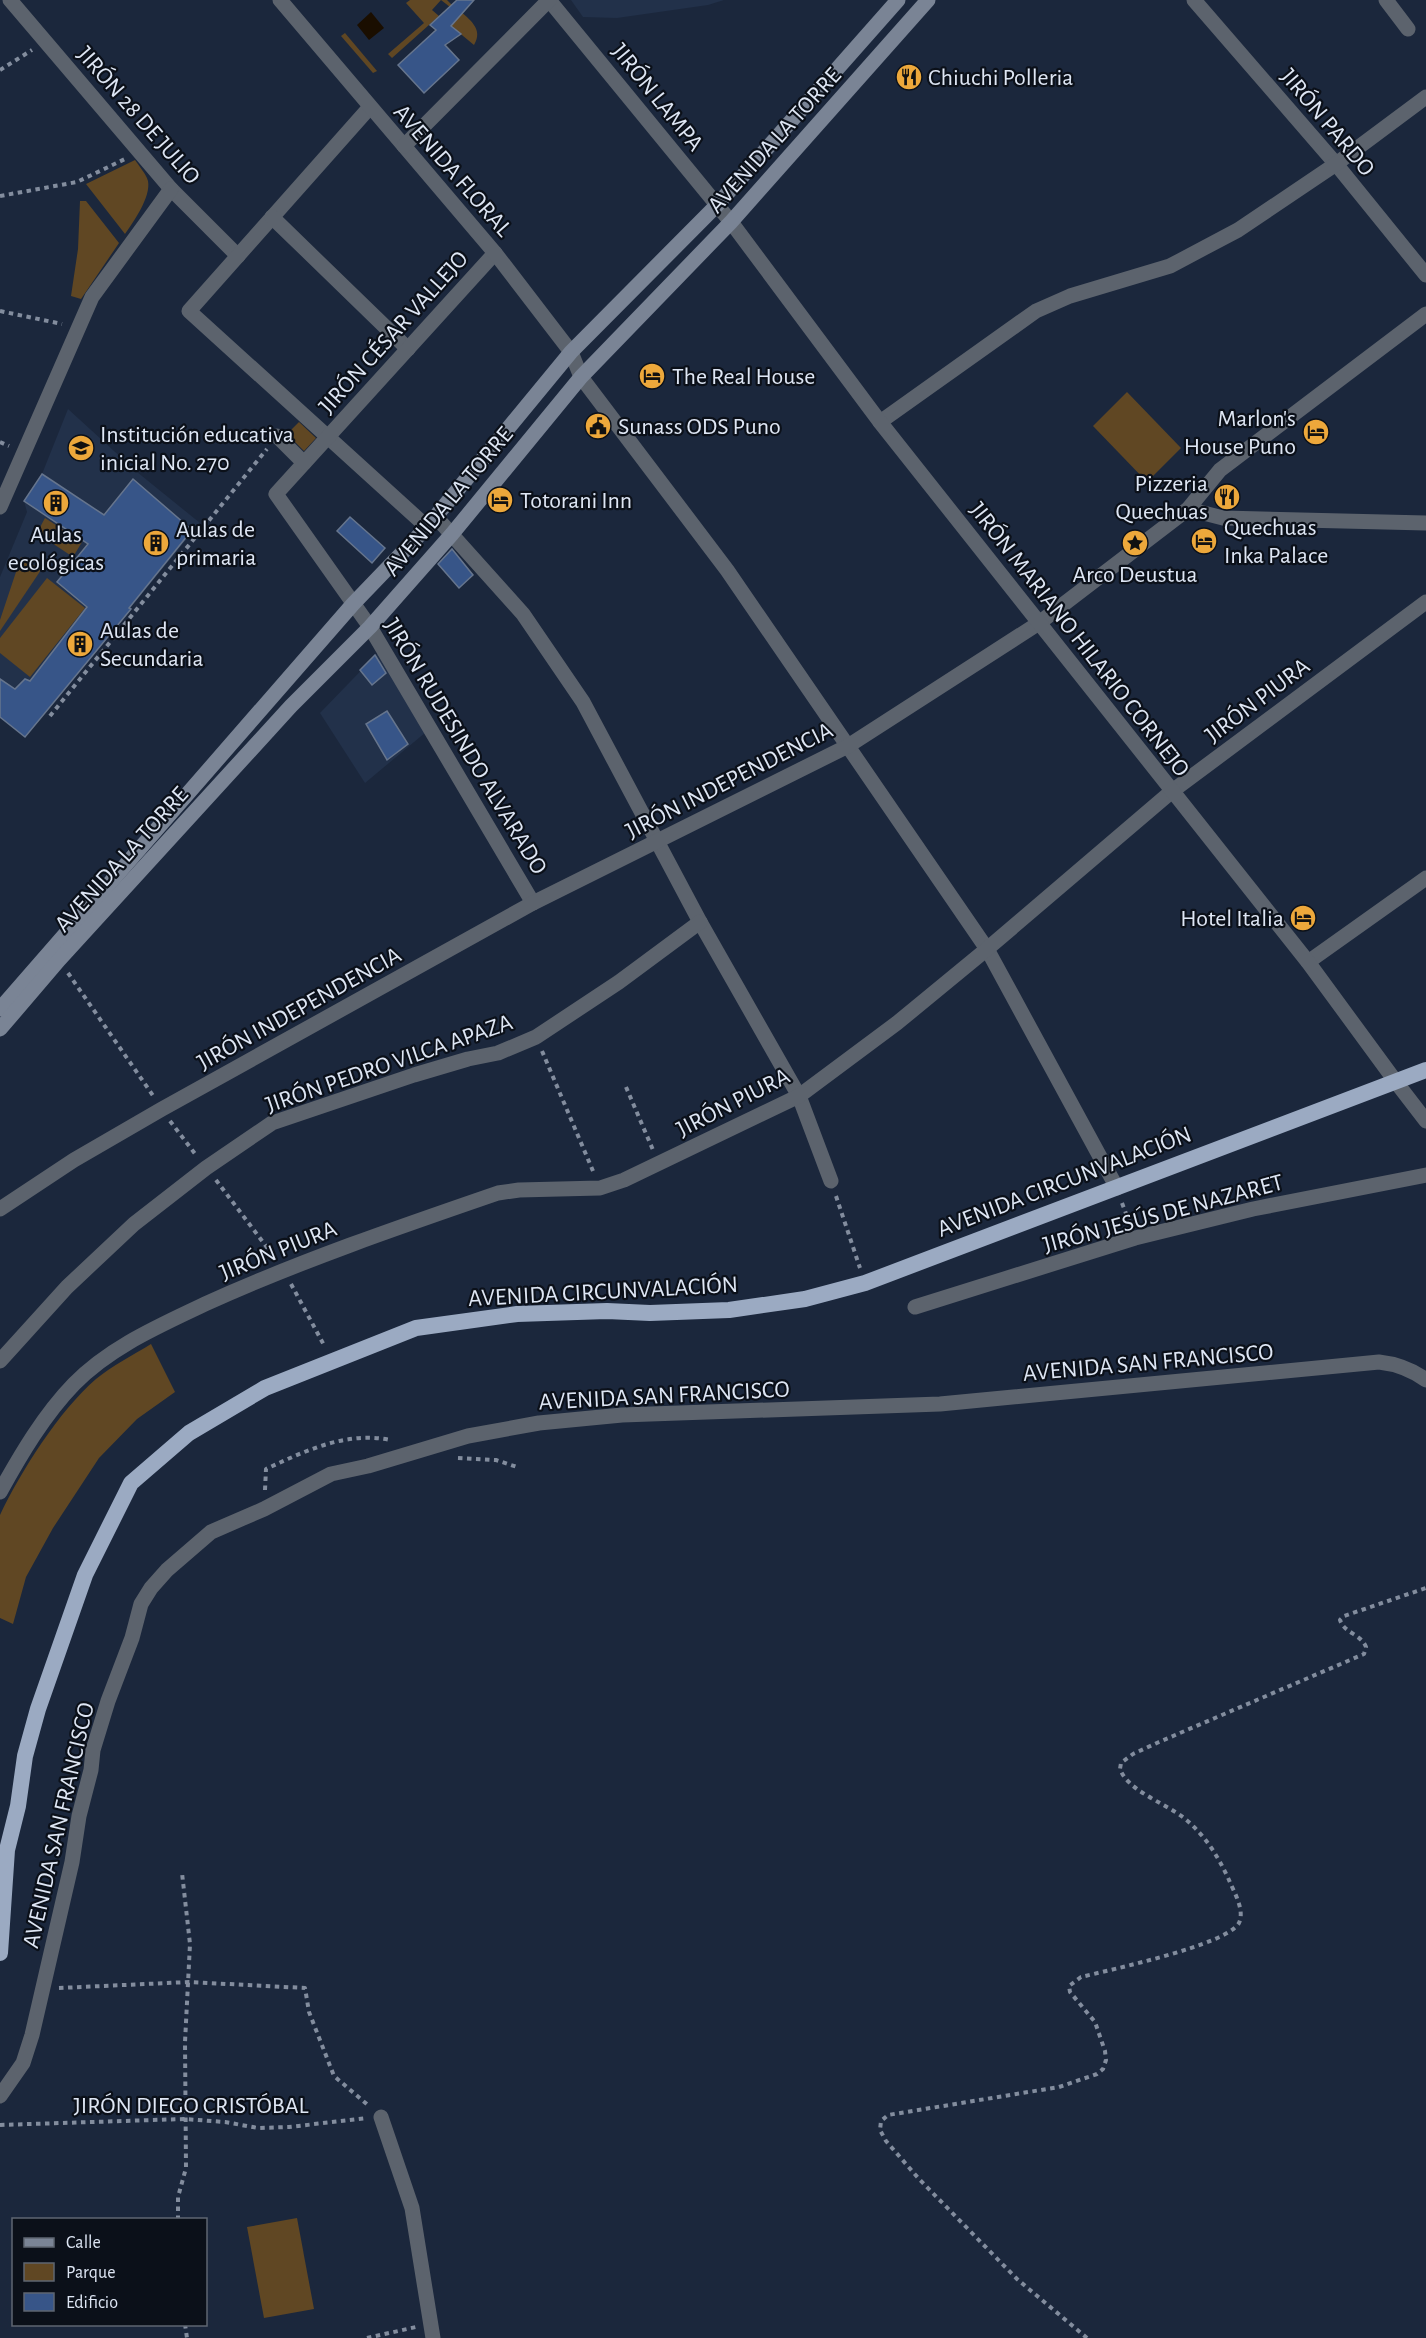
<svg xmlns="http://www.w3.org/2000/svg" width="1426" height="2338" font-family="'Alegreya Sans',sans-serif">
	<rect width="100%" height="100%" fill="#1b273c"/>
	<!-- built -->
	<g fill="#22314a">
		<path d="M571,0H724L708,5L617,18L583,17Z"/>
		<path d="M68,409L137,472L200,523L25,737L0,717V577L27,512L24,501L42,474Z"/>
		<path d="M379,652L426,732L365,783L320,713Z"/>
	</g>
	<!-- green -->
	<g fill="#604723">
		<path d="M410,0H447L452,5L450,7L441,0L432,10L439,16L392,58L388,54L424,23L406,3Z"/>
		<path d="M459,10C469,19 484,29 474,45L451,26Z"/>
		<path d="M345,33L377,71L373,73L341,36Z"/>
		<path d="M135,160C139,166 146,174 148,181C151,197 134,221 125,234L86,184Z"/>
		<path d="M80,201H86L119,243L81,299L71,296L78,249Z"/>
		<path d="M1127,392L1181,448L1147,482L1093,426Z"/>
		<path d="M299,422L316,438L304,451L287,434Z"/>
		<path d="M45,518L82,542L73,557L37,533Z"/>
		<path d="M21,557L41,570L0,631V620Z"/>
		<path d="M47,578L85,608L30,677L0,653V638Z"/>
		<path d="M151,1344L175,1392L137,1419L99,1458L53,1528L26,1577L13,1624L0,1618V1515C21,1471 59,1411 96,1379C112,1366 133,1355 151,1344Z"/>
		<path d="M297,2218L314,2309L264,2318L247,2227Z"/>
	</g>
	<!-- water -->
	<path fill="#1a0e00" d="M371,12L384,28L369,40L357,25Z"/>
	<!-- building -->
	<g fill="#375588" stroke="#66758d" stroke-width="1.5">
		<path d="M457,0H474L451,26L461,34L445,45L459,60L424,93L398,65L436,30L430,25Z"/>
		<path d="M42,474L104,515L133,479L192,530L129,608L131,609L25,737L0,717V679L15,689L25,679L30,681L87,607L57,582L88,544L24,501Z"/>
		<path d="M350,517L385,548L372,563L337,531Z"/>
		<path d="M452,549L473,575L459,588L438,564Z"/>
		<path d="M375,655L386,673L372,685L360,670Z"/>
		<path d="M387,711L408,744L387,760L366,724Z"/>
	</g>
	<g fill="none" stroke-linecap="round" stroke-linejoin="round">
		<!-- path -->
		<g stroke="#838d9e" stroke-width="4" stroke-dasharray="4.5 4.5" stroke-linecap="butt">
			<path d="M0,70L32,50"/>
			<path d="M0,196L77,182L125,159"/>
			<path d="M0,311L62,324"/>
			<path d="M0,442L9,446"/>
			<path d="M50,716L267,449"/>
			<path d="M68,973L154,1097"/>
			<path d="M542,1051L593,1171"/>
			<path d="M626,1087L653,1150"/>
			<path d="M170,1121L196,1155"/>
			<path d="M216,1180L275,1258"/>
			<path d="M836,1196L860,1268"/>
			<path d="M1122,1203L1130,1224"/>
			<path d="M291,1284L325,1347"/>
			<path d="M458,1458L496,1460L517,1467"/>
			<path d="M265,1490L266,1469C305,1451 346,1431 390,1440"/>
			<path d="M59,1988L189,1982L305,1988L309,2012L334,2076L369,2106"/>
			<path d="M0,2125L184,2119L225,2122L258,2128L289,2127L367,2118"/>
			<path d="M178,2220V2197L186,2168L185,2042L190,1944L182,1873"/>
			<path d="M185,2324L187,2338"/>
			<path d="M367,2338L416,2327"/>
			<path d="M1087,2338L1017,2279L919,2179L886,2141L880,2130L881,2121L888,2115L1059,2087L1097,2074L1103,2069L1106,2060L1105,2051L1095,2022L1070,1992L1069,1986L1081,1977C1109,1970 1227,1945 1239,1923C1245,1910 1234,1892 1229,1880C1218,1856 1205,1835 1184,1818C1165,1803 1128,1791 1120,1769L1121,1763L1133,1754L1159,1742L1364,1654L1366,1647C1361,1634 1344,1633 1340,1620L1344,1616L1426,1588"/>
		</g>
		<!-- minor -->
		<g stroke="#5c636d" stroke-width="15">
			<path d="M10,0L171,189L238,256"/>
			<path d="M1194,0L1336,164L1426,275"/>
			<path d="M1386,0L1408,29"/>
			<path d="M370,107L189,311L427,527"/>
			<path d="M272,217L408,349"/>
			<path d="M495,253L276,494L370,627L533,903"/>
			<path d="M581,377L727,570L987,949L1117,1188"/>
			<path d="M880,422L1036,311L1070,296L1170,266L1238,230L1336,164L1426,97"/>
			<path d="M277,436L304,463"/>
			<path d="M0,507L92,297L171,189"/>
			<path d="M1188,509L1223,518L1426,523"/>
			<path d="M436,517L523,614L583,702L700,922L799,1096L831,1181"/>
			<path d="M1308,962L1426,878"/>
			<path d="M1396,1082L1426,1121"/>
			<path d="M0,1209L74,1160L162,1109L533,903L848,746L1039,623L1188,509L1220,470L1426,314"/>
			<path d="M915,1307L1135,1238L1253,1209L1426,1175"/>
			<path d="M0,1361L67,1287L134,1224L206,1168L272,1123L414,1075L468,1059L498,1053L536,1037L619,982L700,922"/>
			<path d="M0,1492C21,1454 44,1415 74,1384C110,1347 159,1326 205,1304C300,1261 399,1227 498,1193L519,1190L600,1188L624,1180L799,1096L897,1023L987,949L1171,792L1426,602"/>
			<path d="M0,2096L23,2063L32,2035L72,1862L79,1816L91,1770L93,1750L108,1701L132,1638L141,1604L151,1588L167,1570L211,1532L264,1509L331,1474L368,1466L468,1436L539,1423L622,1415L940,1404L1379,1362C1397,1364 1411,1369 1426,1380"/>
			<path d="M381,2117L412,2208L433,2338"/>
		</g>
		<!-- tertiary -->
		<g stroke="#5c636d" stroke-width="15">
			<path d="M280,0L495,253L571,352L581,377"/>
			<path d="M549,0L731,222L880,422L1308,962L1396,1082"/>
			<path d="M404,146L549,0"/>
		</g>
		<!-- secondary -->
		<g stroke="#7a8495" stroke-width="15">
			<path d="M0,1009L353,604L427,527L571,352L717,205L898,0"/>
			<path d="M0,1029L59,960L291,706L370,627L452,534L581,377L731,222L928,0"/>
		</g>
		<!-- trunk -->
		<path stroke="#9baac2" stroke-width="16" d="M0,1953L7,1850L18,1806L25,1756L38,1709L85,1575L131,1483L189,1433L265,1388L416,1328L517,1314L607,1311L650,1313L729,1310L805,1299L865,1283L1426,1070"/>
	</g>
	<!-- icons -->
	<defs>
		<symbol id="restaurant-disc" viewBox="-11 -11 22 22"><circle r="9.5" fill="#eda83b" stroke="#0b1019"/><path d="M-5-6h1v4h1v-4h1v4h1v-4h1v5L-1.5 .5V6h-2V.5L-5-1ZM5-6V6H3V1.5H1.5Q1.5-4 5-6Z" fill="#111"/></symbol>
		<symbol id="hotel-disc" viewBox="-11 -11 22 22"><circle r="9.5" fill="#eda83b" stroke="#0b1019"/><path d="M-6-4.5h1.5V1H6V5H4.5V3h-9V5H-6ZM-4 0a1.8 1.8 0 1 1 3.6 0ZM.5 0V-2.5h3Q6-2.5 6 0Z" fill="#111"/></symbol>
		<symbol id="civic-disc" viewBox="-11 -11 22 22"><circle r="9.5" fill="#eda83b" stroke="#0b1019"/><path d="M-.6-6.5H3V-4.5H.6V-3L4-1V1h2V6H-6V1h2V-1L-.6-3ZM-1.2 2.5V6h2.4V2.5Z" fill="#111"/></symbol>
		<symbol id="school-disc" viewBox="-11 -11 22 22"><circle r="9.5" fill="#eda83b" stroke="#0b1019"/><path d="M0-5L7-2L0 1L-7-2ZM-4 1L0 2.5L4 1V4Q0 6-4 4Z" fill="#111"/></symbol>
		<symbol id="building-disc" viewBox="-11 -11 22 22"><circle r="9.5" fill="#eda83b" stroke="#0b1019"/><path d="M-4-6H4V6H1V3H-1V6H-4ZM-2.5-4.3h1.7v1.8h-1.7ZM.8-4.3h1.7v1.8H.8ZM-2.5-1h1.7V.8h-1.7ZM.8-1h1.7V.8H.8Z" fill="#111"/></symbol>
		<symbol id="sight-disc" viewBox="-11 -11 22 22"><circle r="9.5" fill="#eda83b" stroke="#0b1019"/><path d="M0-6L1.8-2.2L6-1.7L2.9 1.2L3.7 5.4L0 3.3L-3.7 5.4L-2.9 1.2L-6-1.7L-1.8-2.2Z" fill="#111"/></symbol>
	</defs>
	<g fill-rule="evenodd">
		<use href="#restaurant-disc" x="894" y="62" width="30" height="30"/>
		<use href="#hotel-disc" x="637" y="361" width="30" height="30"/>
		<use href="#civic-disc" x="583" y="411" width="30" height="30"/>
		<use href="#hotel-disc" x="1301" y="417" width="30" height="30"/>
		<use href="#school-disc" x="66" y="433" width="30" height="30"/>
		<use href="#restaurant-disc" x="1212" y="482" width="30" height="30"/>
		<use href="#hotel-disc" x="485" y="485" width="30" height="30"/>
		<use href="#building-disc" x="41" y="488" width="30" height="30"/>
		<use href="#hotel-disc" x="1189" y="526" width="30" height="30"/>
		<use href="#building-disc" x="141" y="528" width="30" height="30"/>
		<use href="#sight-disc" x="1120" y="528" width="30" height="30"/>
		<use href="#building-disc" x="65" y="629" width="30" height="30"/>
		<use href="#hotel-disc" x="1288" y="903" width="30" height="30"/>
	</g>
	<g text-anchor="middle" stroke-width="4.5" stroke-linejoin="round" paint-order="stroke">
		<!-- poi labels -->
		<g font-size="24" fill="#dee6f4" stroke="#0b1019" text-anchor="start">
			<text x="928" y="85">Chiuchi Polleria</text>
			<text x="672" y="384">The Real House</text>
			<text x="1296" y="426" text-anchor="end">Marlon's<tspan x="1296" dy="28">House Puno</tspan></text>
			<text x="618" y="434">Sunass ODS Puno</text>
			<text x="100" y="442">Institución educativa<tspan x="100" dy="28">inicial No. 270</tspan></text>
			<text x="1208" y="491" text-anchor="end">Pizzeria<tspan x="1208" dy="28">Quechuas</tspan></text>
			<text x="520" y="508">Totorani Inn</text>
			<text x="1224" y="535">Quechuas<tspan x="1224" dy="28">Inka Palace</tspan></text>
			<text x="176" y="537">Aulas de<tspan x="176" dy="28">primaria</tspan></text>
			<text x="56" y="542" text-anchor="middle">Aulas<tspan x="56" dy="28">ecológicas</tspan></text>
			<text x="1135" y="582" text-anchor="middle">Arco Deustua</text>
			<text x="100" y="638">Aulas de<tspan x="100" dy="28">Secundaria</tspan></text>
			<text x="1284" y="926" text-anchor="end">Hotel Italia</text>
		</g>
		<!-- street labels -->
		<g font-size="24" fill="#dee6f4" stroke="#0b1019">
			<text transform="translate(658 97) rotate(51)" y="8">JIRÓN LAMPA</text>
			<text transform="translate(139 115) rotate(49)" y="8">JIRÓN 28 DE JULIO</text>
			<text transform="translate(1328 122) rotate(50)" y="8">JIRÓN PARDO</text>
			<text transform="translate(774 140) rotate(-48)" y="8">AVENIDA LA TORRE</text>
			<text transform="translate(453 170) rotate(49)" y="8">AVENIDA FLORAL</text>
			<text transform="translate(393 332) rotate(-48)" y="8">JIRÓN CÉSAR VALLEJO</text>
			<text transform="translate(448 501) rotate(-50)" y="8">AVENIDA LA TORRE</text>
			<text transform="translate(1080 639) rotate(52)" y="8">JIRÓN MARIANO HILARIO CORNEJO</text>
			<text transform="translate(1257 700) rotate(-37)" y="8">JIRÓN PIURA</text>
			<text transform="translate(466 746) rotate(59)" y="8">JIRÓN RUDESINDO ALVARADO</text>
			<text transform="translate(729 780) rotate(-27)" y="8">JIRÓN INDEPENDENCIA</text>
			<text transform="translate(121 859) rotate(-48)" y="8">AVENIDA LA TORRE</text>
			<text transform="translate(299 1008) rotate(-29)" y="8">JIRÓN INDEPENDENCIA</text>
			<text transform="translate(389 1063) rotate(-19)" y="8">JIRÓN PEDRO VILCA APAZA</text>
			<text transform="translate(733 1102) rotate(-27)" y="8">JIRÓN PIURA</text>
			<text transform="translate(1064 1181) rotate(-21)" y="8">AVENIDA CIRCUNVALACIÓN</text>
			<text transform="translate(1163 1213) rotate(-15)" y="8">JIRÓN JESÚS DE NAZARET</text>
			<text transform="translate(278 1250) rotate(-22)" y="8">JIRÓN PIURA</text>
			<text transform="translate(603 1291) rotate(-3)" y="8">AVENIDA CIRCUNVALACIÓN</text>
			<text transform="translate(1148 1362) rotate(-5)" y="8">AVENIDA SAN FRANCISCO</text>
			<text transform="translate(664 1395) rotate(-3)" y="8">AVENIDA SAN FRANCISCO</text>
			<text transform="translate(58 1825) rotate(-77)" y="8">AVENIDA SAN FRANCISCO</text>
			<text x="191" y="2113">JIRÓN DIEGO CRISTÓBAL</text>
		</g>
	</g>
	<!-- legend -->
	<rect x="12" y="2218" width="195" height="108" fill="#0b1019" stroke="#5f6671" stroke-width="1.5"/>
	<rect x="24" y="2238" width="30" height="9" fill="#7a8495" stroke="#5f6671" stroke-width="1.5"/>
	<text x="66" y="2248" font-size="18" fill="#dee6f4">Calle</text>
	<rect x="24" y="2263" width="30" height="18" fill="#604723" stroke="#5f6671" stroke-width="1.5"/>
	<text x="66" y="2278" font-size="18" fill="#dee6f4">Parque</text>
	<rect x="24" y="2293" width="30" height="18" fill="#375588" stroke="#5f6671" stroke-width="1.5"/>
	<text x="66" y="2308" font-size="18" fill="#dee6f4">Edificio</text>
</svg>
